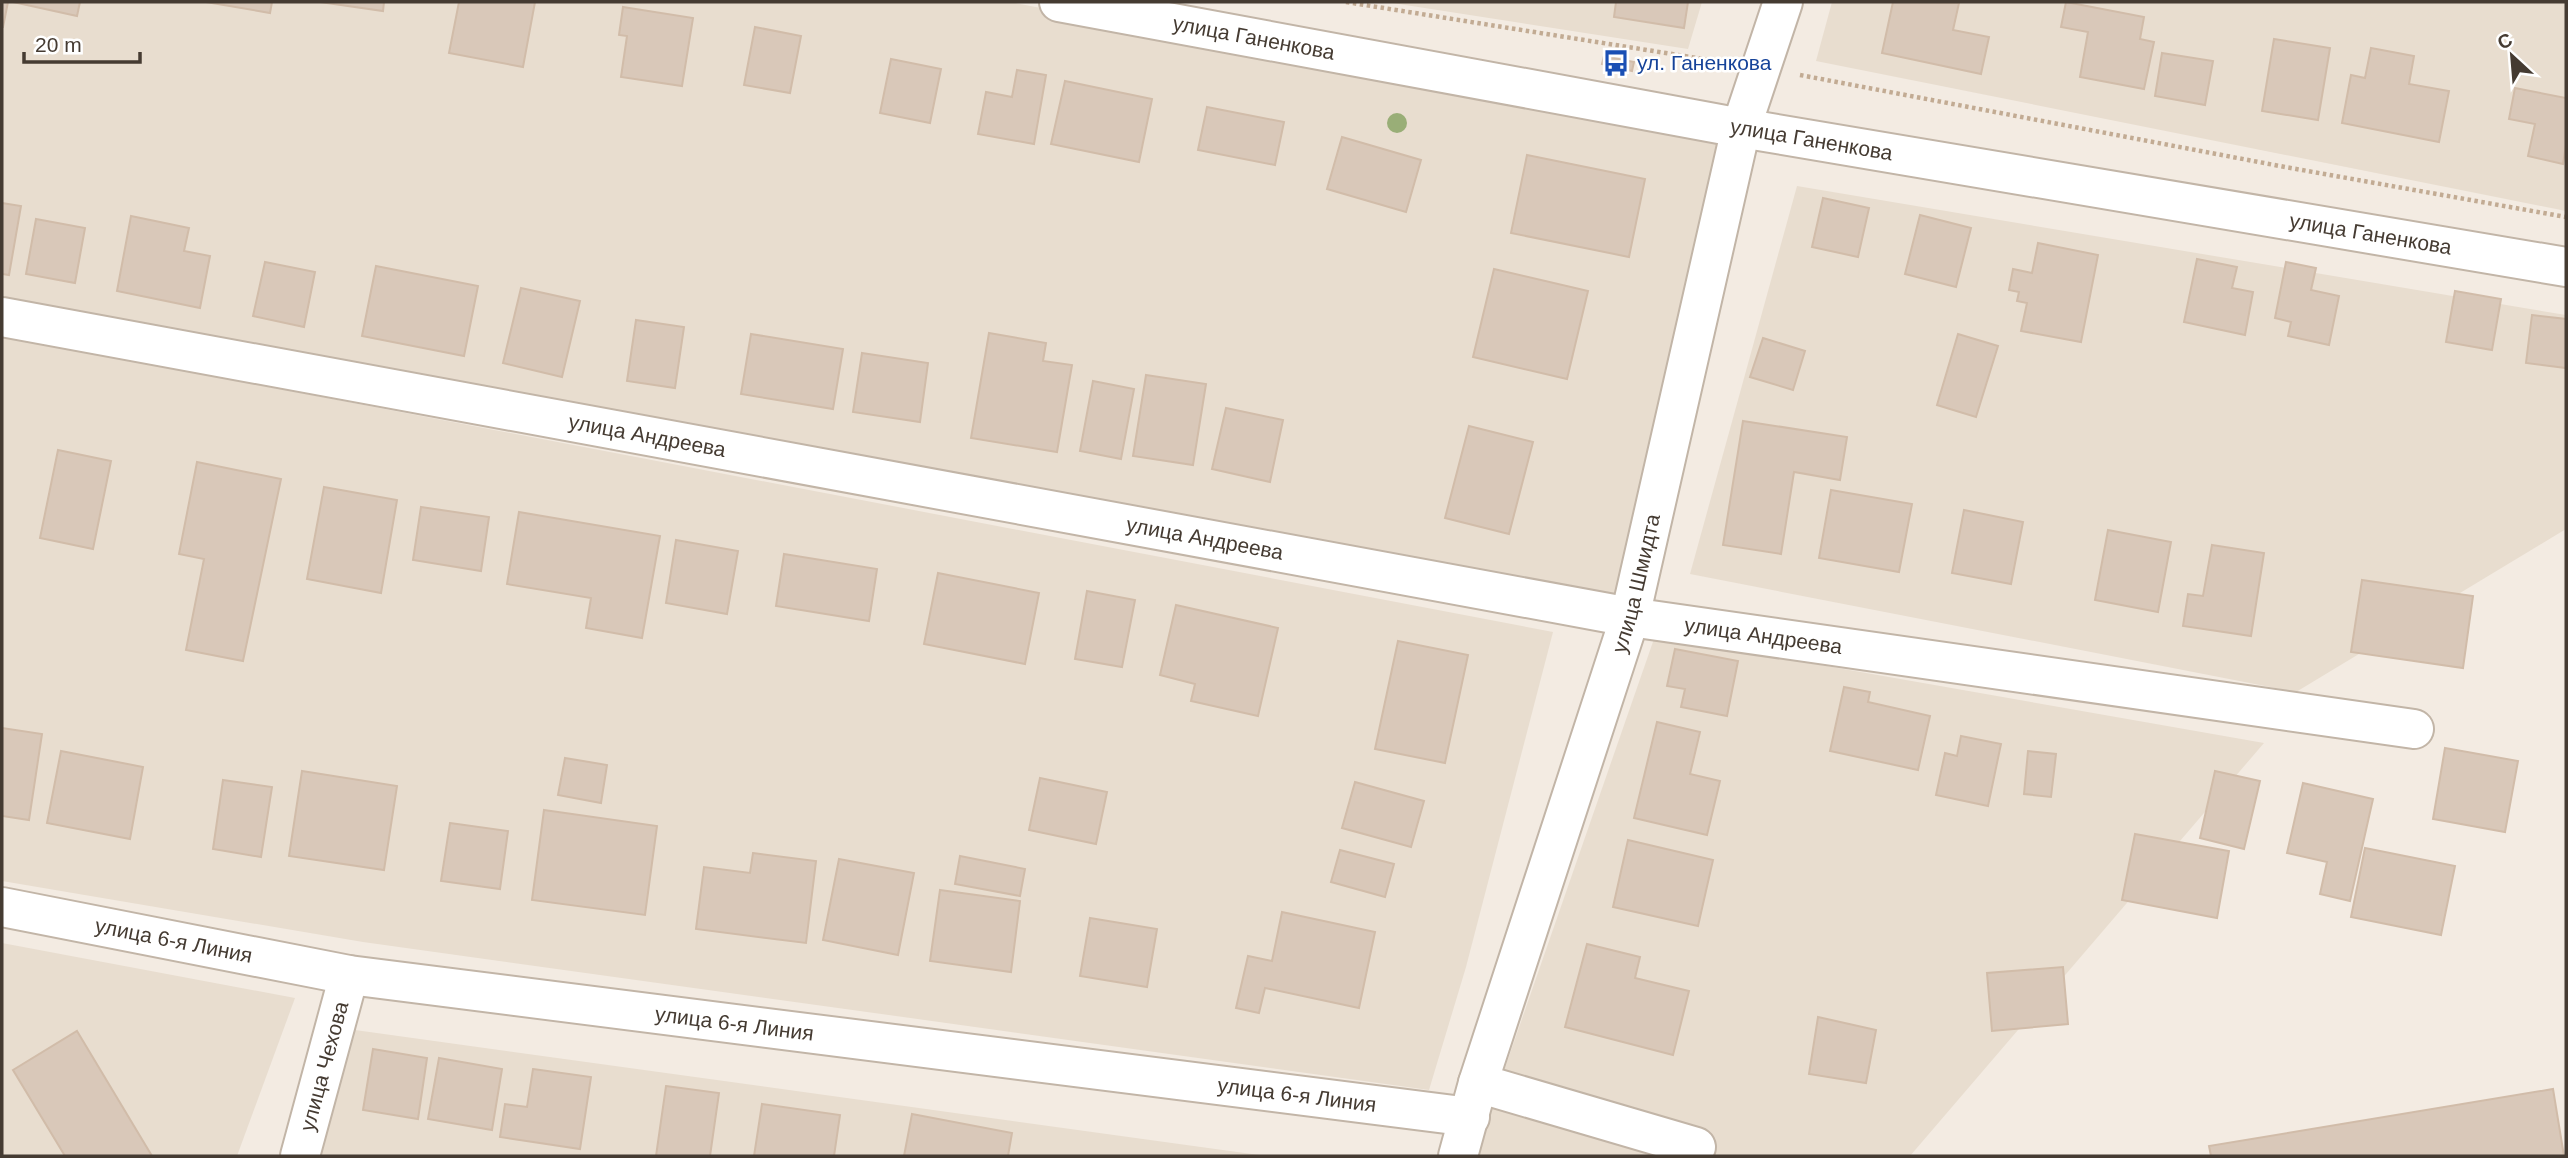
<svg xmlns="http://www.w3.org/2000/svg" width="2568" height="1158" font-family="Helvetica,sans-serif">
	<rect width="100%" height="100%" fill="#f3ebe2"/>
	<!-- residential -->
	<g fill="#e8ddcf">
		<path d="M2,2H1010L1731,139L1621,601L2,314Z"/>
		<path d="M1386,2H1702L1688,49Z"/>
		<path d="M1832,2H2566V211L1816,61Z"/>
		<path d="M1797,186L2566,315V529L2296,692L1690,574Z"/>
		<path d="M2,336L1553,632L1466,967L1429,1090L363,942L2,881Z"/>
		<path d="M1655,636L2264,743L1910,1156H1479L1499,1085Z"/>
		<path d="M2,943L295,998L237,1156H2Z"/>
		<path d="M355,1030L1259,1155L1263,1156H321Z"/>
	</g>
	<!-- building -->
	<g fill="#d9c8b9" stroke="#d1bca9" stroke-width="2">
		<path d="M2,2H8L3,27H2Z"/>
		<path d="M13,2H80L77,16Z"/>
		<path d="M206,2H272L270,13Z"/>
		<path d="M320,2H384L383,11Z"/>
		<path d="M459,2H535L523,67L449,53Z"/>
		<path d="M1616,2H1688L1684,28L1614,17Z"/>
		<path d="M1893,2L1959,3L1953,30L1989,37L1981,74L1882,53Z"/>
		<path d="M2066,2L2144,17L2140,39L2154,42L2144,89L2080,77L2088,32L2061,27Z"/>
		<path d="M623,7L693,18L682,86L621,77L627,36L619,35Z"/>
		<path d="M755,27L801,36L790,93L744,85Z"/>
		<path d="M2274,39L2330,48L2318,120L2262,111Z"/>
		<path d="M2371,48L2414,56L2409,84L2449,91L2439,142L2342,123L2351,75L2365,78Z"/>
		<path d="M2162,53L2213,61L2205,105L2155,96Z"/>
		<path d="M1604,56L1634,62L1632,71L1602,64Z"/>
		<path d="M891,59L941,69L930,123L880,113Z"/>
		<path d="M1017,70L1046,75L1034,144L978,134L986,92L1012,97Z"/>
		<path d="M1065,81L1152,99L1139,162L1051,144Z"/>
		<path d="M2515,88L2566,98V145L2563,164L2528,156L2535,124L2509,119Z"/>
		<path d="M1207,107L1284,122L1275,165L1198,150Z"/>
		<path d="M1342,137L1421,160L1406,212L1327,189Z"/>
		<path d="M1527,155L1645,179L1629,257L1511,233Z"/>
		<path d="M1823,198L1869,208L1858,257L1812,247Z"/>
		<path d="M2,203L21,206L9,275L2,274Z"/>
		<path d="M1920,215L1971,228L1956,287L1905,274Z"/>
		<path d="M131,216L189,228L184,251L210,256L200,308L117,291Z"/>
		<path d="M36,219L85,228L75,283L26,274Z"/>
		<path d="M2038,243L2098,255L2081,342L2021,331L2027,303L2017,301L2019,292L2009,290L2013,269L2032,273Z"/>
		<path d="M2197,259L2237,267L2232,288L2253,292L2245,335L2184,322Z"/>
		<path d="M265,262L315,272L304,327L253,316Z"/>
		<path d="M2286,262L2316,268L2311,290L2339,296L2329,345L2288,336L2291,322L2275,318Z"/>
		<path d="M376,266L478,286L464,356L362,336Z"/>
		<path d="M1494,269L1588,291L1567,379L1473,357Z"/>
		<path d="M521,288L580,301L562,377L503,363Z"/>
		<path d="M2455,291L2501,299L2492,350L2446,342Z"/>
		<path d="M2532,315L2566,319V368L2526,363Z"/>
		<path d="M636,320L684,327L675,388L627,381Z"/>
		<path d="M989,333L1046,343L1043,361L1072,365L1057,452L971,438Z"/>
		<path d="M751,334L843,349L833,409L741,394Z"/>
		<path d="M1958,334L1998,346L1976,417L1937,405Z"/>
		<path d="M1763,338L1805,351L1793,390L1750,377Z"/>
		<path d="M862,353L928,363L920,422L853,412Z"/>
		<path d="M1146,375L1206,384L1193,465L1133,456Z"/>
		<path d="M1093,381L1134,389L1121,459L1080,451Z"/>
		<path d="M1226,408L1283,420L1270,482L1212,469Z"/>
		<path d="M1743,421L1847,437L1840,480L1794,472L1781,554L1723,545Z"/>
		<path d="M1469,426L1533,442L1509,534L1445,518Z"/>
		<path d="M58,450L111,461L93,549L40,538Z"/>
		<path d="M197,462L281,479L243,661L186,650L204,559L179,554Z"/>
		<path d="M324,487L397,500L381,593L307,579Z"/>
		<path d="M1831,490L1912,504L1899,572L1819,558Z"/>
		<path d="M421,507L489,517L481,571L413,560Z"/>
		<path d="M1964,510L2023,522L2011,584L1952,573Z"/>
		<path d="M519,512L660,536L642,638L586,628L591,598L507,584Z"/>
		<path d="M2108,530L2171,542L2158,612L2095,600Z"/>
		<path d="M676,540L738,551L727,614L666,603Z"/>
		<path d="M2212,545L2264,553L2251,636L2183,626L2188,594L2203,596Z"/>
		<path d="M784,554L877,569L869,621L776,606Z"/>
		<path d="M938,573L1039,593L1025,664L924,644Z"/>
		<path d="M2362,580L2473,596L2463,668L2351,652Z"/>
		<path d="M1087,591L1135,600L1122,667L1075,659Z"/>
		<path d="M1176,605L1278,628L1258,716L1191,701L1195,684L1160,675Z"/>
		<path d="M1398,641L1468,655L1445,763L1375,749Z"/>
		<path d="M1675,649L1738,661L1727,716L1681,707L1685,689L1667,686Z"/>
		<path d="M1844,687L1870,692L1868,702L1930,716L1918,770L1830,751Z"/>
		<path d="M1657,722L1700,732L1690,774L1720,781L1707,835L1634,818Z"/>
		<path d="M2,728L42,734L29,820L2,816Z"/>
		<path d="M1961,736L2001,744L1988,806L1936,795L1945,753L1957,756Z"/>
		<path d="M2445,748L2518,761L2505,832L2433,819Z"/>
		<path d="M61,751L143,767L130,839L47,823Z"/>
		<path d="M2028,751L2056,754L2051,797L2024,794Z"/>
		<path d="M565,758L607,765L601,803L558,795Z"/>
		<path d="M302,771L397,786L384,870L289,856Z"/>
		<path d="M2215,771L2260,781L2244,849L2200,838Z"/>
		<path d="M1040,778L1107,792L1096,844L1029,830Z"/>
		<path d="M223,780L272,787L261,857L213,849Z"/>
		<path d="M1355,782L1424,801L1411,847L1342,828Z"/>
		<path d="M2303,783L2373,799L2350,901L2320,894L2327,862L2287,853Z"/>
		<path d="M544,810L657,826L645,915L532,900Z"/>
		<path d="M450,823L508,831L500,889L441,881Z"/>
		<path d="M2135,834L2229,851L2217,918L2122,900Z"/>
		<path d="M1628,840L1713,860L1698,926L1613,907Z"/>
		<path d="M2365,848L2455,866L2441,935L2351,917Z"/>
		<path d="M1340,850L1394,864L1385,897L1331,882Z"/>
		<path d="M753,853L816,861L806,943L696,929L704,867L750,873Z"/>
		<path d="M960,856L1025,869L1020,896L955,884Z"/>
		<path d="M839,859L914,873L898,955L823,940Z"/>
		<path d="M940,890L1020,901L1011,972L930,961Z"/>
		<path d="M1282,912L1375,932L1359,1008L1265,988L1259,1013L1236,1008L1248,956L1272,961Z"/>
		<path d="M1090,918L1157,929L1147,987L1080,976Z"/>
		<path d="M1587,944L1640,957L1635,978L1689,991L1673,1055L1565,1027Z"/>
		<path d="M2063,967L2068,1024L1992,1031L1987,973Z"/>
		<path d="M1818,1017L1876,1030L1866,1083L1809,1074Z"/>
		<path d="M77,1031L152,1156H65L13,1070Z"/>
		<path d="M373,1049L427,1058L418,1119L363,1110Z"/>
		<path d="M439,1058L502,1069L492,1130L428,1119Z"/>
		<path d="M533,1069L591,1077L580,1149L500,1137L505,1104L527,1107Z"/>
		<path d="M666,1086L719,1093L710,1156H656Z"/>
		<path d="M2553,1089L2564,1156H2211L2209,1146Z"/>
		<path d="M762,1104L840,1115L834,1156H754Z"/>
		<path d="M912,1114L1012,1133L1008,1156H904Z"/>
	</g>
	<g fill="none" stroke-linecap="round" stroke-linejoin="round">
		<defs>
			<g id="minor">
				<path id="s1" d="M1059,2L1741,128L2566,267"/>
				<path id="s2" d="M2,317L1630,617L2414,729"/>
				<path id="s3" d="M2,907L349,975L1470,1117"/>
				<path d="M1478,1083L1696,1147"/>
				<path id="s4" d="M300,1156L349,975"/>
				<path id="s5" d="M1458,1156L1478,1083L1630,617L1741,128L1783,2"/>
			</g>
		</defs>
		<!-- minor casing -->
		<use href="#minor" stroke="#c2b5a7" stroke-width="42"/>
		<!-- path -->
		<g stroke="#c2ab93" stroke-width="4.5" stroke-dasharray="3.5 3.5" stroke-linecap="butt">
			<path d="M1346,2L1722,62"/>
			<path d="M1800,75L2285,167L2566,217"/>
		</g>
		<!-- minor -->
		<use href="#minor" stroke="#fff" stroke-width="38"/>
	</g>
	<!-- trees -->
	<circle fill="#99ae77" cx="1397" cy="123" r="10"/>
	<!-- icons -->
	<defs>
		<symbol id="bus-bare" viewBox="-9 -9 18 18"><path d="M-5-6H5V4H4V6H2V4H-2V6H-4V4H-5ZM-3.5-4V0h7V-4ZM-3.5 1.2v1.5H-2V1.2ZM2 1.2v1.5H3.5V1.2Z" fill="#1a4fb4" stroke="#fff" stroke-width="2.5" paint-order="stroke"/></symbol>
	</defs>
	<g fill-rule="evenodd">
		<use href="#bus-bare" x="1597" y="44" width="38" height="38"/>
	</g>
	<g text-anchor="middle" stroke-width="5" stroke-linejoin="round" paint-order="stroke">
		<!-- street labels -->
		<g font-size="21" fill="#453b32" stroke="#fff">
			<text dy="7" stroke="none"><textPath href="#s1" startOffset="198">улица Ганенкова</textPath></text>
			<text dy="7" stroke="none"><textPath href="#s1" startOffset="765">улица Ганенкова</textPath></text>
			<text dy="7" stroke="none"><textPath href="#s1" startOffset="1332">улица Ганенкова</textPath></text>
			<text dy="7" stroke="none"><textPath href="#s2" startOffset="656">улица Андреева</textPath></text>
			<text dy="7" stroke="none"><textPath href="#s2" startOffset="1223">улица Андреева</textPath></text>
			<text dy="7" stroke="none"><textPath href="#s5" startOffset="600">улица Шмидта</textPath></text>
			<text dy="7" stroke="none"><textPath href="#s2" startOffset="1790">улица Андреева</textPath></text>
			<text dy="7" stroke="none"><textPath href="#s3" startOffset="175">улица 6-я Линия</textPath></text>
			<text dy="7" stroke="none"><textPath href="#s3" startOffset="742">улица 6-я Линия</textPath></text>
			<text dy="7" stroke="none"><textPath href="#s4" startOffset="93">улица Чехова</textPath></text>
			<text dy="7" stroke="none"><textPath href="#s3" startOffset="1309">улица 6-я Линия</textPath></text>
		</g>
		<!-- transit labels -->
		<g font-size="21" fill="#164399" stroke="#fff" text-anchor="start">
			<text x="1637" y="70">ул. Ганенкова</text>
		</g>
	</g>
	<!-- border -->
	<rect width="2568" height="1158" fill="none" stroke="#453b32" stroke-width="7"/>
	<!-- north arrow -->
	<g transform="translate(2512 56) rotate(334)" stroke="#ffffff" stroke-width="5" paint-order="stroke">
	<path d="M0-5L12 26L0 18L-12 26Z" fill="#453b32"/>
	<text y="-10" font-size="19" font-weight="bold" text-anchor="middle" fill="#453b32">С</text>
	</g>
	<!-- scale -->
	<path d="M24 52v10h116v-10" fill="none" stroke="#453b32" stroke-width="3.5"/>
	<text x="35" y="52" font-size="21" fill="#453b32" stroke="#ffffff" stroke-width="5" paint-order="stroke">20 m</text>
</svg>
